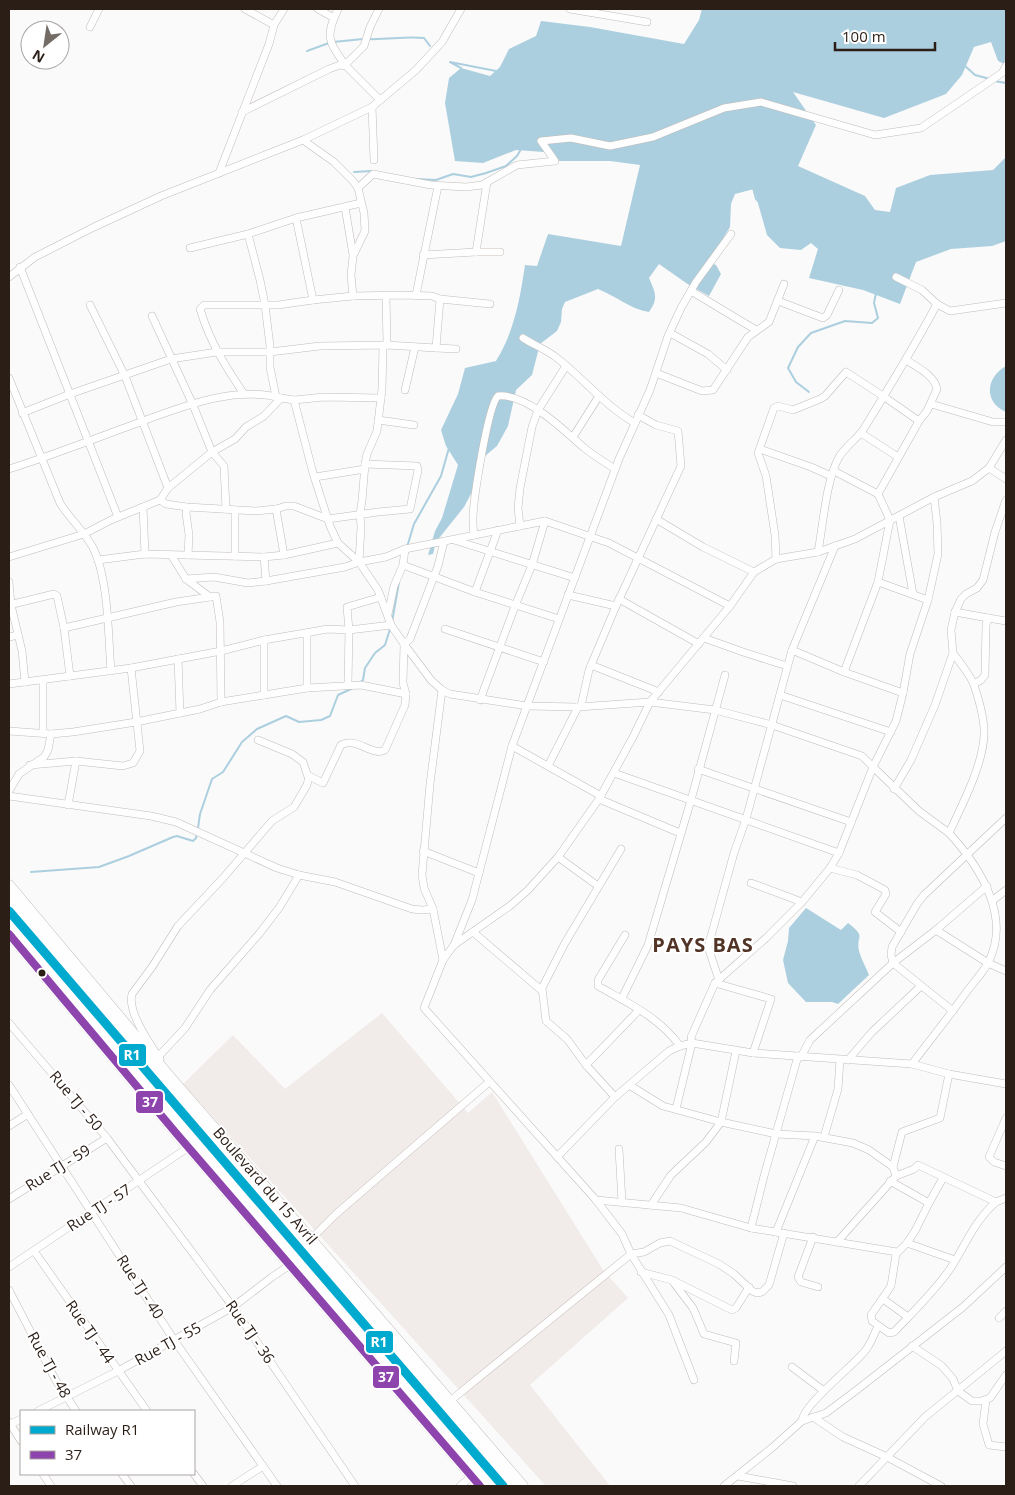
<svg xmlns="http://www.w3.org/2000/svg" width="1015" height="1495" font-family="'Open Sans',sans-serif">
	<rect width="100%" height="100%" fill="#fafafa"/>
	<!-- built -->
	<path fill="#f1ebe9" d="M382,1013L468,1113L492,1092L603,1270L628,1298L530,1385L610,1486H546L183,1084L233,1035L285,1089Z"/>
	<!-- water -->
	<g fill="#accfdf">
		<path d="M702,9H1006V65L998,61L991,42L974,47L962,75L946,94L884,118L793,92L816,125L798,166L865,196L875,210L890,212L896,188L930,175L993,170L1006,157V241L992,246L951,249L916,262L900,304L863,290L809,278L818,249L811,243L801,250L780,248L767,235L754,189L735,194L731,204L730,227L709,262L716,265L721,274L709,296L689,285L659,264L649,278C655,292 659,298 649,312C630,309 616,296 598,289L565,302L562,309L561,322L557,331L540,344L532,375L516,390L508,426L497,446L485,456L472,492L464,507L436,542L433,554L428,555L435,531L442,518L458,465L446,446L441,430L458,394L465,368L496,361C514,332 520,299 525,265L537,266L548,234L621,246L640,165L610,161H555L544,152L516,150L483,163L455,161L445,103L449,78L461,68L490,76L500,67L509,49L536,36L541,21L590,27L684,44L699,20Z"/>
		<path d="M1006,366V412C983,402 986,377 1006,366Z"/>
		<path d="M806,908L841,930L848,923C867,938 856,934 859,951C861,959 866,967 869,975L838,1004L832,1002H806L788,983L783,960L788,941L789,928Z"/>
	</g>
	<g fill="none" stroke-linecap="round" stroke-linejoin="round">
		<!-- stream -->
		<g stroke="#accfdf" stroke-width="2">
			<path d="M368,39C387,40 405,36 424,38L430,46"/>
			<path d="M333,42L363,39"/>
			<path d="M307,51L329,43"/>
			<path d="M964,65L975,75L990,79"/>
			<path d="M461,68L450,62L496,71"/>
			<path d="M994,81L1006,83"/>
			<path d="M354,172L372,171"/>
			<path d="M416,179L436,180L453,174L471,177L486,173L506,166L517,156L521,149"/>
			<path d="M753,188L756,199L759,202"/>
			<path d="M809,392L796,382L788,368L798,347L811,333L845,321L872,323L878,318L874,303L876,293"/>
			<path d="M407,547L414,524L441,476L449,448"/>
			<path d="M392,622L399,582"/>
			<path d="M359,683L363,680L365,668L375,653L385,645L390,629"/>
			<path d="M198,828L200,814L212,779L223,772L242,742L257,729L286,716L299,722L321,720L330,716L338,695L351,689"/>
			<path d="M31,872L99,867L129,856L173,837L177,836L193,841L196,838L197,833"/>
		</g>
		<defs>
			<g id="street">
				<path d="M245,9L274,25"/>
				<path d="M318,9L334,18"/>
				<path d="M338,9C325,37 328,40 345,65L364,46L370,27L379,9"/>
				<path d="M570,9L647,22"/>
				<path d="M90,27L99,9"/>
				<path d="M372,107L374,160"/>
				<path d="M242,112L329,69L340,65L346,66L380,100"/>
				<path d="M303,140L334,162L353,181L358,188L364,213L365,231L353,256L351,275L353,296"/>
				<path d="M219,173L269,44L274,25L284,9"/>
				<path d="M358,188L373,174L431,185L466,187L482,185L517,165L555,161L541,141L571,138L610,146L653,137L724,108L761,102L875,135L921,128L1002,73L1006,66"/>
				<path d="M345,207L353,255"/>
				<path d="M248,234L260,280L265,305L270,346V367L276,397"/>
				<path d="M190,248L248,234L296,218L361,203"/>
				<path d="M476,252L487,182"/>
				<path d="M423,255L476,252H500"/>
				<path d="M20,267L118,517"/>
				<path d="M9,277L35,257L94,227L161,196L303,140L372,107L416,70L442,42L461,9"/>
				<path d="M896,277L922,290L937,304"/>
				<path d="M691,291L756,330"/>
				<path d="M386,295L387,345"/>
				<path d="M416,295L438,186"/>
				<path d="M313,300L353,296L402,295L432,296L440,299L490,304"/>
				<path d="M778,301L823,318L827,315L839,290"/>
				<path d="M90,305L125,376L168,488"/>
				<path d="M152,316L193,405L212,452L168,488L160,500"/>
				<path d="M670,333L708,354L727,370"/>
				<path d="M523,338C534,345 547,350 557,358C584,379 605,406 635,423"/>
				<path d="M436,348L456,349"/>
				<path d="M656,373L702,391L713,390L748,337L769,322L784,284"/>
				<path d="M9,378L60,503C69,518 83,530 92,546C109,577 108,636 111,671"/>
				<path d="M405,390L415,347"/>
				<path d="M244,394C225,366 210,342 200,309L204,305H278L313,300L296,218"/>
				<path d="M281,398L294,400L324,397L381,398"/>
				<path d="M294,400L313,473L330,526L338,543L359,562L378,590L391,625L404,644L431,680L442,690L450,694L527,706L578,707L650,702L715,710L772,725L862,756L873,767L896,721L903,693"/>
				<path d="M931,404L993,422H1006"/>
				<path d="M22,413L70,394L171,359L217,352H270L320,346L387,345L436,348L440,299"/>
				<path d="M378,420L414,425"/>
				<path d="M861,433L898,457"/>
				<path d="M573,437L599,396"/>
				<path d="M760,449L811,467L831,476"/>
				<path d="M989,468L1006,479"/>
				<path d="M9,469C47,457 84,443 121,429C170,412 228,384 281,398L264,416L246,427L235,439L212,452L224,466L226,509"/>
				<path d="M834,471L878,494"/>
				<path d="M315,477L365,469"/>
				<path d="M143,507L145,554"/>
				<path d="M187,507L186,513L189,535L188,555"/>
				<path d="M276,509L284,555"/>
				<path d="M235,510V556"/>
				<path d="M899,516L913,594"/>
				<path d="M656,519L703,547L754,572"/>
				<path d="M520,526L518,508L520,488L532,427L538,410L566,366"/>
				<path d="M474,535C473,529 473,524 473,519C473,501 488,405 498,396C526,393 564,430 583,447C593,455 604,462 615,469"/>
				<path d="M454,540L575,578"/>
				<path d="M818,552C823,525 826,482 838,459C844,447 856,440 863,430C889,388 914,347 937,304L950,311L1006,303"/>
				<path d="M171,555L186,579L210,597L216,596L220,622L221,702"/>
				<path d="M9,557L84,534L111,520L160,500L166,504L187,507L256,511L276,509L286,506H294L328,519L378,512L410,509L418,470L417,466L365,464"/>
				<path d="M264,557L266,581L345,567L359,562L361,527L360,514L362,501L365,464L367,454L377,431L382,389L383,346"/>
				<path d="M776,559L775,535L766,476L758,453L774,408L778,406L793,410L820,399L825,396L846,372L883,396L919,421"/>
				<path d="M98,560L145,554L264,557L284,555L338,543"/>
				<path d="M359,562L386,557L405,549"/>
				<path d="M403,565L475,592L559,619"/>
				<path d="M186,579L214,577L248,583L266,581"/>
				<path d="M9,582L11,605L22,651L25,682"/>
				<path d="M878,582L928,600"/>
				<path d="M475,592L498,530"/>
				<path d="M568,595L616,606"/>
				<path d="M619,599L699,644"/>
				<path d="M9,605L54,594L57,596L64,628L70,676"/>
				<path d="M955,612L988,618"/>
				<path d="M388,614L394,586L403,565L405,549L545,521L609,543L730,606"/>
				<path d="M64,628L176,602L210,597"/>
				<path d="M445,629L544,662"/>
				<path d="M307,633V688"/>
				<path d="M9,637L18,635"/>
				<path d="M704,638L743,652L787,666"/>
				<path d="M792,650L844,672L903,693L910,654L928,600L938,554L937,523L934,497"/>
				<path d="M178,659L180,713"/>
				<path d="M591,665L659,692"/>
				<path d="M844,672L878,582L890,520L878,494L919,421L927,411L937,389C935,376 917,367 906,360"/>
				<path d="M43,680V733"/>
				<path d="M9,684L131,668L221,651L264,640L328,629L349,630L391,625"/>
				<path d="M348,684L349,630L347,607L381,597"/>
				<path d="M974,684L981,680L985,675L986,625L988,618L1006,621"/>
				<path d="M442,690L430,784L422,875L424,888L433,909L443,960"/>
				<path d="M264,695V640"/>
				<path d="M780,695L891,732"/>
				<path d="M480,700L515,606L532,565L545,521"/>
				<path d="M581,706L589,670L616,606L681,466L678,431L656,425L638,415"/>
				<path d="M9,731L51,734L73,732L136,722L200,709L221,702L307,688L361,685L406,694"/>
				<path d="M258,740L292,754L303,762L308,777"/>
				<path d="M512,746L601,796"/>
				<path d="M30,765L76,761L123,766L133,763L140,751L131,668"/>
				<path d="M548,766L578,707"/>
				<path d="M698,769L851,822"/>
				<path d="M614,773L839,853"/>
				<path d="M894,789L911,760L935,705L953,653L951,630L955,612L961,599L966,594L977,588L983,580L995,532L1006,500"/>
				<path d="M9,791L19,774L44,757L48,750L51,734"/>
				<path d="M9,796L151,816L176,822L277,868L299,875L335,882L412,909L422,910L433,909"/>
				<path d="M599,799L680,833"/>
				<path d="M68,805L76,761"/>
				<path d="M423,851L479,873"/>
				<path d="M558,857L598,886"/>
				<path d="M830,868L857,875L885,890L886,894L875,912L901,932"/>
				<path d="M751,883L802,902"/>
				<path d="M992,901L1006,890"/>
				<path d="M936,930L987,886"/>
				<path d="M473,932L541,990"/>
				<path d="M625,935L598,980V986C628,1003 659,1017 680,1046"/>
				<path d="M454,945L511,905L528,890L558,857L599,799L633,737L650,702L730,606L754,572L776,559L818,552L855,539L934,497L972,481L989,468L1006,440"/>
				<path d="M719,980L708,947L734,853L746,819L792,650L835,546"/>
				<path d="M715,983L771,999L753,1053"/>
				<path d="M622,998L648,945L691,800L725,675"/>
				<path d="M953,1011L893,963L891,955L892,947L917,904L924,895L1006,818"/>
				<path d="M9,1023L107,1138L233,1307L355,1486"/>
				<path d="M158,1057L185,1028L210,990L259,934L279,908L299,875"/>
				<path d="M801,1057L810,1040L893,963L936,930L988,963L1006,971"/>
				<path d="M160,1059C150,1044 127,1012 132,994L152,967L178,926L223,878L272,821L294,807L307,785L309,776L323,783L341,745C356,736 372,757 385,750L405,705L406,694L403,683L404,644L410,639L438,566L444,541"/>
				<path d="M848,1060L872,1032L921,986"/>
				<path d="M912,1064C930,1040 948,1018 965,994C972,984 982,974 988,963C1012,917 980,867 949,833C962,805 983,765 984,735C985,719 979,700 974,685C970,674 960,663 953,653"/>
				<path d="M586,1065L639,1010"/>
				<path d="M9,1085L174,1340L277,1486"/>
				<path d="M629,1085L663,1106L721,1122L776,1134L815,1136L853,1143L869,1150L893,1167L896,1176"/>
				<path d="M615,1097L586,1065L567,1039L546,1021L542,988L565,943L621,849"/>
				<path d="M676,1109L692,1043L691,1037L715,983L766,938L802,902L830,868L839,853L873,767L919,811L949,833"/>
				<path d="M1006,1118L989,1157L994,1162L1006,1166"/>
				<path d="M9,1126L28,1114"/>
				<path d="M824,1137L838,1089L840,1060"/>
				<path d="M619,1149L622,1202"/>
				<path d="M557,1157L615,1097L669,1051L680,1046L692,1043L753,1053L912,1064L949,1074L1006,1084"/>
				<path d="M893,1167L902,1132L940,1118L949,1074"/>
				<path d="M943,1178L929,1203L915,1231L907,1243L896,1254L891,1286L871,1315L872,1321L889,1333L894,1332C913,1312 934,1292 950,1269C965,1246 975,1220 996,1202"/>
				<path d="M890,1181L929,1203"/>
				<path d="M9,1199L107,1138"/>
				<path d="M596,1200L681,1208L751,1228L897,1252"/>
				<path d="M651,1205L671,1175L706,1142L721,1122L736,1051"/>
				<path d="M751,1228L764,1176L798,1056"/>
				<path d="M776,1232L815,1136"/>
				<path d="M813,1237L798,1277L801,1282L818,1287"/>
				<path d="M311,1239L336,1214L489,1082"/>
				<path d="M837,1242L896,1176L914,1169L918,1165L996,1202L1006,1198"/>
				<path d="M907,1243L955,1260"/>
				<path d="M34,1251L147,1411"/>
				<path d="M9,1267L189,1147"/>
				<path d="M641,1272L672,1280L732,1310L736,1308L749,1287"/>
				<path d="M674,1283L693,1308L704,1334L736,1343L734,1361"/>
				<path d="M9,1290L55,1379L76,1411"/>
				<path d="M883,1299L908,1317"/>
				<path d="M999,1318L1006,1311"/>
				<path d="M912,1346L942,1366L953,1379L958,1391L972,1401H981L990,1398L1006,1375"/>
				<path d="M792,1367L824,1391"/>
				<path d="M694,1380L669,1315L631,1254L622,1234L596,1200L424,1008L443,960L454,945L472,900L512,746L619,459L650,390L668,336L681,308L696,282L731,234"/>
				<path d="M986,1400L983,1424L989,1445L1006,1447"/>
				<path d="M450,1401L631,1254L644,1252L660,1243L670,1241L719,1264L734,1274L752,1291L757,1293L762,1292L769,1285L784,1233"/>
				<path d="M38,1411L118,1371L233,1307L272,1277L290,1265"/>
				<path d="M813,1417L843,1437L887,1457L941,1486"/>
				<path d="M802,1421C803,1405 853,1366 865,1351C871,1344 874,1334 878,1326"/>
				<path d="M9,1422L21,1441"/>
				<path d="M9,1425L21,1419"/>
				<path d="M43,1474L51,1486"/>
				<path d="M122,1474L131,1486"/>
				<path d="M194,1474L203,1486"/>
				<path d="M738,1476L793,1486"/>
				<path d="M232,1486L263,1466"/>
				<path d="M460,1486L472,1476"/>
				<path d="M724,1486L773,1447L802,1421L826,1413L858,1389L963,1307L1006,1267"/>
				<path d="M859,1486L925,1417L1006,1351"/>
			</g>
			<g id="primary">
				<path d="M9,885L170,1077L311,1239L523,1486"/>
				<path d="M9,934L176,1133L480,1486"/>
			</g>
			<g id="highway">
				<path d="M9,900L169,1089L511,1486"/>
				<path d="M9,923L492,1486"/>
			</g>
		</defs>
		<!-- street casing -->
		<use href="#street" stroke="#c2bcb9" stroke-width="8"/>
		<!-- primary casing -->
		<use href="#primary" stroke="#c2bcb9" stroke-width="11"/>
		<!-- highway casing -->
		<use href="#highway" stroke="#c2bcb9" stroke-width="14"/>
		<!-- street -->
		<use href="#street" stroke="#fefefe" stroke-width="7"/>
		<!-- primary -->
		<use href="#primary" stroke="#fefefe" stroke-width="10"/>
		<!-- highway -->
		<use href="#highway" stroke="#fefefe" stroke-width="12"/>
		<defs>
			<path id="bus-1" d="M9,934L176,1133L480,1486"/>
		</defs>
		<!-- bus-1 casing -->
		<use href="#bus-1" stroke="#fff" stroke-width="11"/>
		<!-- bus-1 -->
		<use href="#bus-1" stroke="#8e44ad" stroke-width="8"/>
		<defs>
			<path id="rail-1" d="M9,911L503,1486"/>
		</defs>
		<!-- rail-1 casing -->
		<use href="#rail-1" stroke="#fff" stroke-width="12"/>
		<!-- rail-1 -->
		<use href="#rail-1" stroke="#00a9ce" stroke-width="9"/>
	</g>
	<!-- markers -->
	<circle fill="#2b1e17" stroke="#fff" stroke-width="2" cx="42" cy="973" r="4.5"/>
	<g text-anchor="middle" stroke-width="4" stroke-linejoin="round" paint-order="stroke">
		<!-- street labels -->
		<g font-size="15" fill="#2b1e17" stroke="#fff">
			<text transform="translate(76 1101) rotate(50)" y="5">Rue TJ - 50</text>
			<text transform="translate(58 1168) rotate(-32)" y="5">Rue TJ - 59</text>
			<text transform="translate(265 1186) rotate(49)" y="5">Boulevard du 15 Avril</text>
			<text transform="translate(99 1208) rotate(-33)" y="5">Rue TJ - 57</text>
			<text transform="translate(140 1287) rotate(57)" y="5">Rue TJ - 40</text>
			<text transform="translate(90 1332) rotate(55)" y="5">Rue TJ - 44</text>
			<text transform="translate(250 1332) rotate(55)" y="5">Rue TJ - 36</text>
			<text transform="translate(168 1344) rotate(-29)" y="5">Rue TJ - 55</text>
			<text transform="translate(49 1365) rotate(61)" y="5">Rue TJ - 48</text>
		</g>
		<!-- district labels -->
		<g font-size="20" font-weight="bold" letter-spacing="1" fill="#513426" stroke="#fff">
			<text x="703" y="952">PAYS BAS</text>
		</g>
	</g>
	<g stroke="#fff" stroke-width="2">
		<rect x="118" y="1043" width="29" height="24" rx="5" fill="#00a9ce"/>
		<rect x="135" y="1090" width="29" height="24" rx="5" fill="#8e44ad"/>
		<rect x="365" y="1330" width="29" height="24" rx="5" fill="#00a9ce"/>
		<rect x="372" y="1365" width="28" height="24" rx="5" fill="#8e44ad"/>
	</g>
	<g font-size="14" text-anchor="middle" font-weight="bold" fill="#fff">
		<text x="132" y="1060">R1</text>
		<text x="150" y="1107">37</text>
		<text x="379" y="1347">R1</text>
		<text x="386" y="1382">37</text>
	</g>
	<!-- border -->
	<rect width="1015" height="1495" fill="none" stroke="#2b1e17" stroke-width="20"/>
	<!-- legend -->
	<rect x="20" y="1410" width="175" height="65" fill="#ffffff" stroke="#aaa5a2"/>
	<rect x="30" y="1426" width="25" height="8" fill="#00a9ce" stroke="#aaa5a2"/>
	<text x="65" y="1435" font-size="15" fill="#2b1e17">Railway R1</text>
	<rect x="30" y="1451" width="25" height="8" fill="#8e44ad" stroke="#aaa5a2"/>
	<text x="65" y="1460" font-size="15" fill="#2b1e17">37</text>
	<!-- north arrow -->
	<g transform="translate(45 45) rotate(210)"><circle r="24" fill="#ffffff" stroke="#aaa5a2"/>
	<path d="M0-4L9 19L0 12L-9 19Z" fill="#736b66"/>
	<text y="-8" font-size="14" font-weight="bold" text-anchor="middle" fill="#2b1e17">N</text>
	</g>
	<!-- scale -->
	<path d="M835 42v8h100v-8" fill="none" stroke="#2b1e17" stroke-width="2.5"/>
	<text x="842" y="42" font-size="15" fill="#2b1e17" stroke="#ffffff" stroke-width="4" paint-order="stroke">100 m</text>
</svg>
